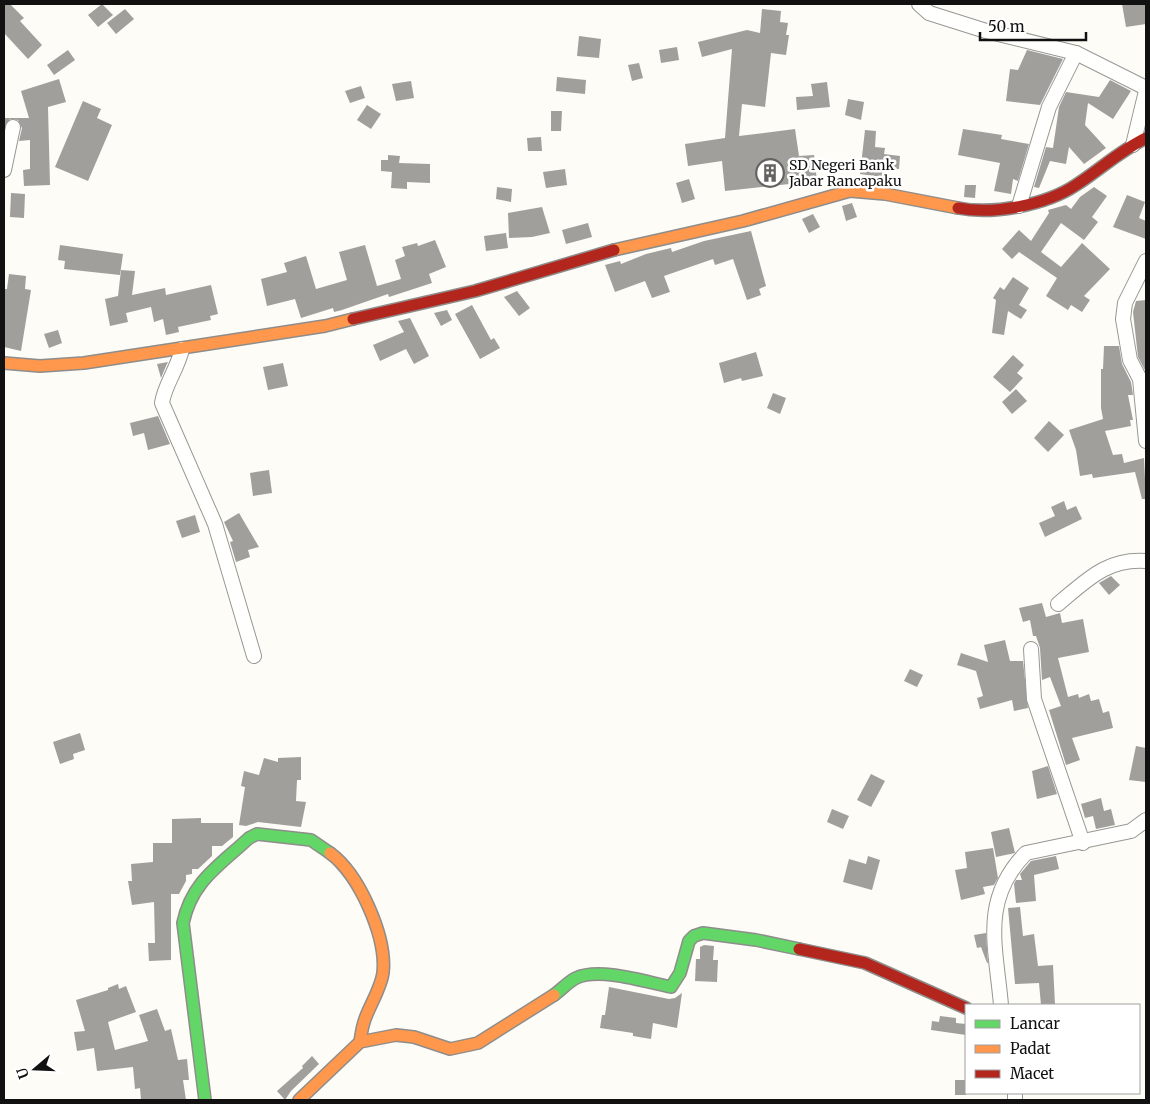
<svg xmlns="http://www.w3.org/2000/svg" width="1150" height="1104" font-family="Merriweather,serif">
	<rect width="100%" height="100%" fill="#fdfcf7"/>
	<!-- building -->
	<g fill="#a19f9c">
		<path d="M4,4H10L24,18L20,21L42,45L28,59L4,33Z"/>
		<path d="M102,4L113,15L98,27L88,15Z"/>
		<path d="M1122,4H1146V24L1126,27Z"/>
		<path d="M125,9L134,19L116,34L107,23Z"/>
		<path d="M762,9L781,11L780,22L788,23L786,35H789L786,55L771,53L765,107L742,104L739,136L795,129L799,156L814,155L817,181L725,191L722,161L688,166L685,144L725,138L732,49L702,57L698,42L747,30L760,33Z"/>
		<path d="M579,36L601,39L599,58L577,56Z"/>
		<path d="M677,47L679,60L661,63L659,50Z"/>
		<path d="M68,50L75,60L54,75L47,65Z"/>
		<path d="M1027,50L1063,59L1040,105L1006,101L1010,69L1018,70Z"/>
		<path d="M639,63L643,78L632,81L628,65Z"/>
		<path d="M557,77L586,80L585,94L556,91Z"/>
		<path d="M59,79L66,102L48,107L50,185L24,186L23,170L30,169V140L19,141L22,128L18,120L10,119L4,128V118H29L21,91Z"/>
		<path d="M1110,80L1131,91L1113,119L1088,103L1085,125L1106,148L1084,164L1069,147L1066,164L1050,161L1039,188L1034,187L1046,147L1053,148L1059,107L1066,92L1099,97Z"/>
		<path d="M411,81L414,98L396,101L392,84Z"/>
		<path d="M827,82L830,107L797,110L796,97L813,96L811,84Z"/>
		<path d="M361,86L365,98L350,103L345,91Z"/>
		<path d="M848,99L864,102L861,120L845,115Z"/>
		<path d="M83,101L101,109L97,118L112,125L88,181L55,167Z"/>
		<path d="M367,105L381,114L371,129L357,120Z"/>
		<path d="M551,111H562L561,131H551Z"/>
		<path d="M963,129L1002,135L1001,139L1029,144L1018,181L1013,179L1011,194L994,191L1000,163L958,155Z"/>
		<path d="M865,130L876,131L875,147L885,148L884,154L900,156L899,169L883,168L882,177L860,174Z"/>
		<path d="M541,137L542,151H528L527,138Z"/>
		<path d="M388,155L400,156L399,163L430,164V183L407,182V189L391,188L392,172L381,171V160H388Z"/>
		<path d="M565,169L567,185L546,188L543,172Z"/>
		<path d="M689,179L695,199L682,203L676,183Z"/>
		<path d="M965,185H976L975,198L964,197Z"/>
		<path d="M497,187L512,189L511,202L496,199Z"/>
		<path d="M1094,187L1107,196L1092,217L1098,222L1084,240L1061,223L1041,252L1061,267L1082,243L1110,269L1084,296L1090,300L1082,312L1071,305L1068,310L1046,296L1057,278L1019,252L1012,259L1002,249L1019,230L1031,241L1049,213L1048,210L1066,205L1071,209L1080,197Z"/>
		<path d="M11,193L25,194L24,218L10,217Z"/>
		<path d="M1127,195L1145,202L1139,218L1146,221V239L1113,227Z"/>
		<path d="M852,203L857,217L846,221L842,206Z"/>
		<path d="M542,207L550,233L532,237L509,238L508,213Z"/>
		<path d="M813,214L820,227L809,233L802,219Z"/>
		<path d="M588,223L592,237L566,244L562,230Z"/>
		<path d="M751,231L766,286L759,289L761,295L747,300L733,259L715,265L713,259L664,276L670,292L652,298L645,281L615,292L605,265L620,261L621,264L646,254L671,248L672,252L704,241Z"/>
		<path d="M506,233L508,248L486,251L484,236Z"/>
		<path d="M435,240L446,267L429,274L432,283L389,297L388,294L342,310L334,312L333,308L301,318L295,299L267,306L261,279L287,272L284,263L306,256L316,289L347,280L339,252L365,245L377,286L401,279L395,260L405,256L402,247L417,243L418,246Z"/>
		<path d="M60,245L123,254L120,275L64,269L65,261L58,260Z"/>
		<path d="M121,270L135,271L132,295L165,288L166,295L211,285L218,314L210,316L211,320L178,327L179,332L166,335L163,319L154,322L151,307L126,313L128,322L110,326L105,299L118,296Z"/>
		<path d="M9,274L26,276L25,289L31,290L21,351L4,347V289H7Z"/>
		<path d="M1013,277L1029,288L1019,305L1027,310L1021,319L1008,311L1004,335L992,333L996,300L993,298L1000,287L1004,290Z"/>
		<path d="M517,291L530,308L519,316L504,297Z"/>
		<path d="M1146,300V372L1138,357L1133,312L1136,301Z"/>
		<path d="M472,305L491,340L494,338L500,348L480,359L455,314Z"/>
		<path d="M447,310L452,320L441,326L434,313Z"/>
		<path d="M410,318L429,356L414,364L406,349L380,361L373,345L404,332L398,321Z"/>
		<path d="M58,330L62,343L49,348L44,334Z"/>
		<path d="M1104,346H1119L1122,364L1131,382L1133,395H1128L1133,420H1130L1131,426L1105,431L1113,455L1122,454L1124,463L1144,458L1146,499H1142L1135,472L1093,478L1092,474L1080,476L1076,450L1069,430L1103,419L1101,408V369H1103Z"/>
		<path d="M756,352L763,376L742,381L741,378L724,383L719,363Z"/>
		<path d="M1013,355L1024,365L1017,373L1023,378L1010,392L993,377Z"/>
		<path d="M168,362L166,366L161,378L157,364Z"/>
		<path d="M283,363L288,386L268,390L263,367Z"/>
		<path d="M1016,389L1027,401L1012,414L1002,402Z"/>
		<path d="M773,393L786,398L780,414L767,408Z"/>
		<path d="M158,416L170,444L148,450L144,433L133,436L130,423Z"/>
		<path d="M1049,421L1064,435L1048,452L1034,438Z"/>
		<path d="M269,470L272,493L253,496L250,473Z"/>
		<path d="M1064,501L1067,510L1076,506L1082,519L1045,537L1039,523L1055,516L1051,507Z"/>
		<path d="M239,513L259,547L248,550L250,557L236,562L230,542L233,541L224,522Z"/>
		<path d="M195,515L200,532L182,538L176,521Z"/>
		<path d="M1111,576L1120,585L1109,595L1099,583Z"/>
		<path d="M1042,603L1046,617L1060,613L1062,623L1083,619L1089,652L1058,658L1068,697L1078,694L1079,698L1089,694L1091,701L1099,699L1103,713L1109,711L1113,728L1072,738L1080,760L1066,765L1049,710L1061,706L1050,677L1042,680L1040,648L1036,636H1033L1030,620L1023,622L1019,608Z"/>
		<path d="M1005,640L1010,661H1023L1028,708L1014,711L1012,700L980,709L977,698L983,696L976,671L957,665L961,653L988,662L984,645Z"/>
		<path d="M910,669L923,675L917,687L904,681Z"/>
		<path d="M80,733L85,750L73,754L74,759L60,764L53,742Z"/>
		<path d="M1136,746L1146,748V782L1129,780Z"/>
		<path d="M301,757V780H297L296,801L306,802L301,827L258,822L246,826L239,825L245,787L241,786L244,771L259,775L264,758L278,762V758Z"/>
		<path d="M1048,766L1057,794L1037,799L1032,771Z"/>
		<path d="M871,774L885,781L871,807L857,800Z"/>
		<path d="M1101,798L1104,811L1111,809L1115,825L1096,829L1093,816L1085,818L1081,804Z"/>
		<path d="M832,809L849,816L843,829L827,822Z"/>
		<path d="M201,818V823H233V837L222,846H212V856L198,869H192V874L186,875V881L179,894H171V960L149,961L148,943H155L154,902L132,905L128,881H132L131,864L153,862V843H172V819Z"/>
		<path d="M1009,828L1015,853L996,857L991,832Z"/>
		<path d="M993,848L998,878L994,885L983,887L985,894L961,900L955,870L967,868L965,852Z"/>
		<path d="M868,856L880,860L872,890L843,882L849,859L866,864Z"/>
		<path d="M1056,856L1059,869L1034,875L1036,901L1016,903L1014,884L1016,880H1022L1020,874L1031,861Z"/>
		<path d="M1020,907L1023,936L1034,934L1038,966L1053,965L1055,1005H1041L1039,983L1015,984L1008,908Z"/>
		<path d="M986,933L988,963H987L981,947L977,948L974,935Z"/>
		<path d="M704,945L714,946L713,960H718L717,982L695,981L696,959H700V947Z"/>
		<path d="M118,984L119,989L126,986L136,1012L108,1022L115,1050L148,1041L139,1015L157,1009L165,1031L171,1029L178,1060L187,1059L189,1080H183L186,1100H141L140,1088L135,1089L133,1067L97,1071L94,1048L77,1051L74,1032L85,1031L76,1000L108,990V988Z"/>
		<path d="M609,987L669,999L675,998L682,993L677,1028L653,1023L651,1039L633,1036V1033L600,1028L602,1015H605Z"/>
		<path d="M940,1016L956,1018V1023L966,1024V1035L931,1030L932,1021L939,1022Z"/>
		<path d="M312,1056L319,1064L291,1091L285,1100L277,1091L303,1068L302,1066Z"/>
		<rect x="955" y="1080" width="11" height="15"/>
	</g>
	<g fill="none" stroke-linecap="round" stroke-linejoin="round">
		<defs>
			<g id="street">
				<path d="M919,4L929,13L986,31L1076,53L1146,88"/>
				<path d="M1133,145L1146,91"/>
				<path d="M4,170L13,127"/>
				<path d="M1019,206L1049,107L1076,53"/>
				<path d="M1146,261L1125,303L1123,319L1130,360L1140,379L1146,441"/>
				<path d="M182,349C178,368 164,386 162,403L215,524L254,656"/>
				<path d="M1058,604C1087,580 1107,558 1146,561"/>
				<path d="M1031,649L1034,699L1083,843"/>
				<path d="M1001,1005C996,947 980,900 1026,853L1131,831L1146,820"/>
				<path d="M1015,1093V1100"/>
			</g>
			<g id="fast">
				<path d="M554,995C561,990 568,982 576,978C600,967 646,982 671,987L680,973L689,941L694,936L703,933L756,940L799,949"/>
				<path d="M205,1100L183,923C192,881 219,866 249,838L257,834L311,840L330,853"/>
			</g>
			<g id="slow">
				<path d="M614,250L743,221L850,191L885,194L958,208"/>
				<path d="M4,363L40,366L84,363L325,326L353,319"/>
				<path d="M330,853C359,874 387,937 383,973C381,988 370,1005 365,1019C362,1027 361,1035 360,1042"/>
				<path d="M299,1100L360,1042L396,1035L414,1037L450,1049L478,1043L554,995"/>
			</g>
			<g id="jam">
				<path d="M958,208C993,215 1046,205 1076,185C1101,169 1118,152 1146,138"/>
				<path d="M353,319L475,291L614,250"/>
				<path d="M799,949L865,963L966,1008"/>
			</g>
		</defs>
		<!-- street casing -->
		<use href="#street" stroke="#979795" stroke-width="16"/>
		<!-- fast casing -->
		<use href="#fast" stroke="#8e8d8b" stroke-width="14"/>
		<!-- slow casing -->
		<use href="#slow" stroke="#8e8d8b" stroke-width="14"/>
		<!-- jam casing -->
		<use href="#jam" stroke="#8e8d8b" stroke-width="14"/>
		<!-- street -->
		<use href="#street" stroke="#fffffe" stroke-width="14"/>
		<!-- fast -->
		<use href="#fast" stroke="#63d668" stroke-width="11"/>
		<!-- slow -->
		<use href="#slow" stroke="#ff974d" stroke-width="11"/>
		<!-- jam -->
		<use href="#jam" stroke="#b3261e" stroke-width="11"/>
	</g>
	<!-- icons -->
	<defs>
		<symbol id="building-ring" viewBox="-11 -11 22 22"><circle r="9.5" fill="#fff" stroke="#646362" stroke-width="1.5"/><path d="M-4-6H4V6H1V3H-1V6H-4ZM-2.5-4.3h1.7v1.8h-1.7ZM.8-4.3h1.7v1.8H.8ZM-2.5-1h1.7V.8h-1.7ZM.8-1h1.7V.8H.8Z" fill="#646362"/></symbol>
	</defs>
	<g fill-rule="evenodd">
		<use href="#building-ring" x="754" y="157" width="32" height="32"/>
	</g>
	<g text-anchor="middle" stroke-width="5" stroke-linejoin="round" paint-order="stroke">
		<!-- poi labels -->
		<g font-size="14" fill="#111" stroke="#fff" text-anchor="start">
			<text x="789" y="170">SD Negeri Bank<tspan x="789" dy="16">Jabar Rancapaku</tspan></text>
		</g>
	</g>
	<!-- border -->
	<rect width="1150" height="1104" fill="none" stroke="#111111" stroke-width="10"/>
	<!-- legend -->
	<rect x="965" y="1004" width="175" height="90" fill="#ffffff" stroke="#a0a0a0"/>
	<rect x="975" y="1020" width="25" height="8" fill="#63d668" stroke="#a0a0a0"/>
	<text x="1010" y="1029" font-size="15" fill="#111111">Lancar</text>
	<rect x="975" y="1045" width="25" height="8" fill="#ff974d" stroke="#a0a0a0"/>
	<text x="1010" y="1054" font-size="15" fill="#111111">Padat</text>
	<rect x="975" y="1070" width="25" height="8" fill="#b3261e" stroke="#a0a0a0"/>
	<text x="1010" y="1079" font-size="15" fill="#111111">Macet</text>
	<!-- north arrow -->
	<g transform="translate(35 1069) rotate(251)" stroke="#ffffff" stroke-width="4" paint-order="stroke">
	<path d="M0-4L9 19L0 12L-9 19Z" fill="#111111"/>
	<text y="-8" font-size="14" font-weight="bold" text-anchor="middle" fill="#111111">U</text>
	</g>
	<!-- scale -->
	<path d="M980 32v8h106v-8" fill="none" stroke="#111111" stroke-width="2.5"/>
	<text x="988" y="32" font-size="15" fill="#111111" stroke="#ffffff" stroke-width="4" paint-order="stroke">50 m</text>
</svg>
